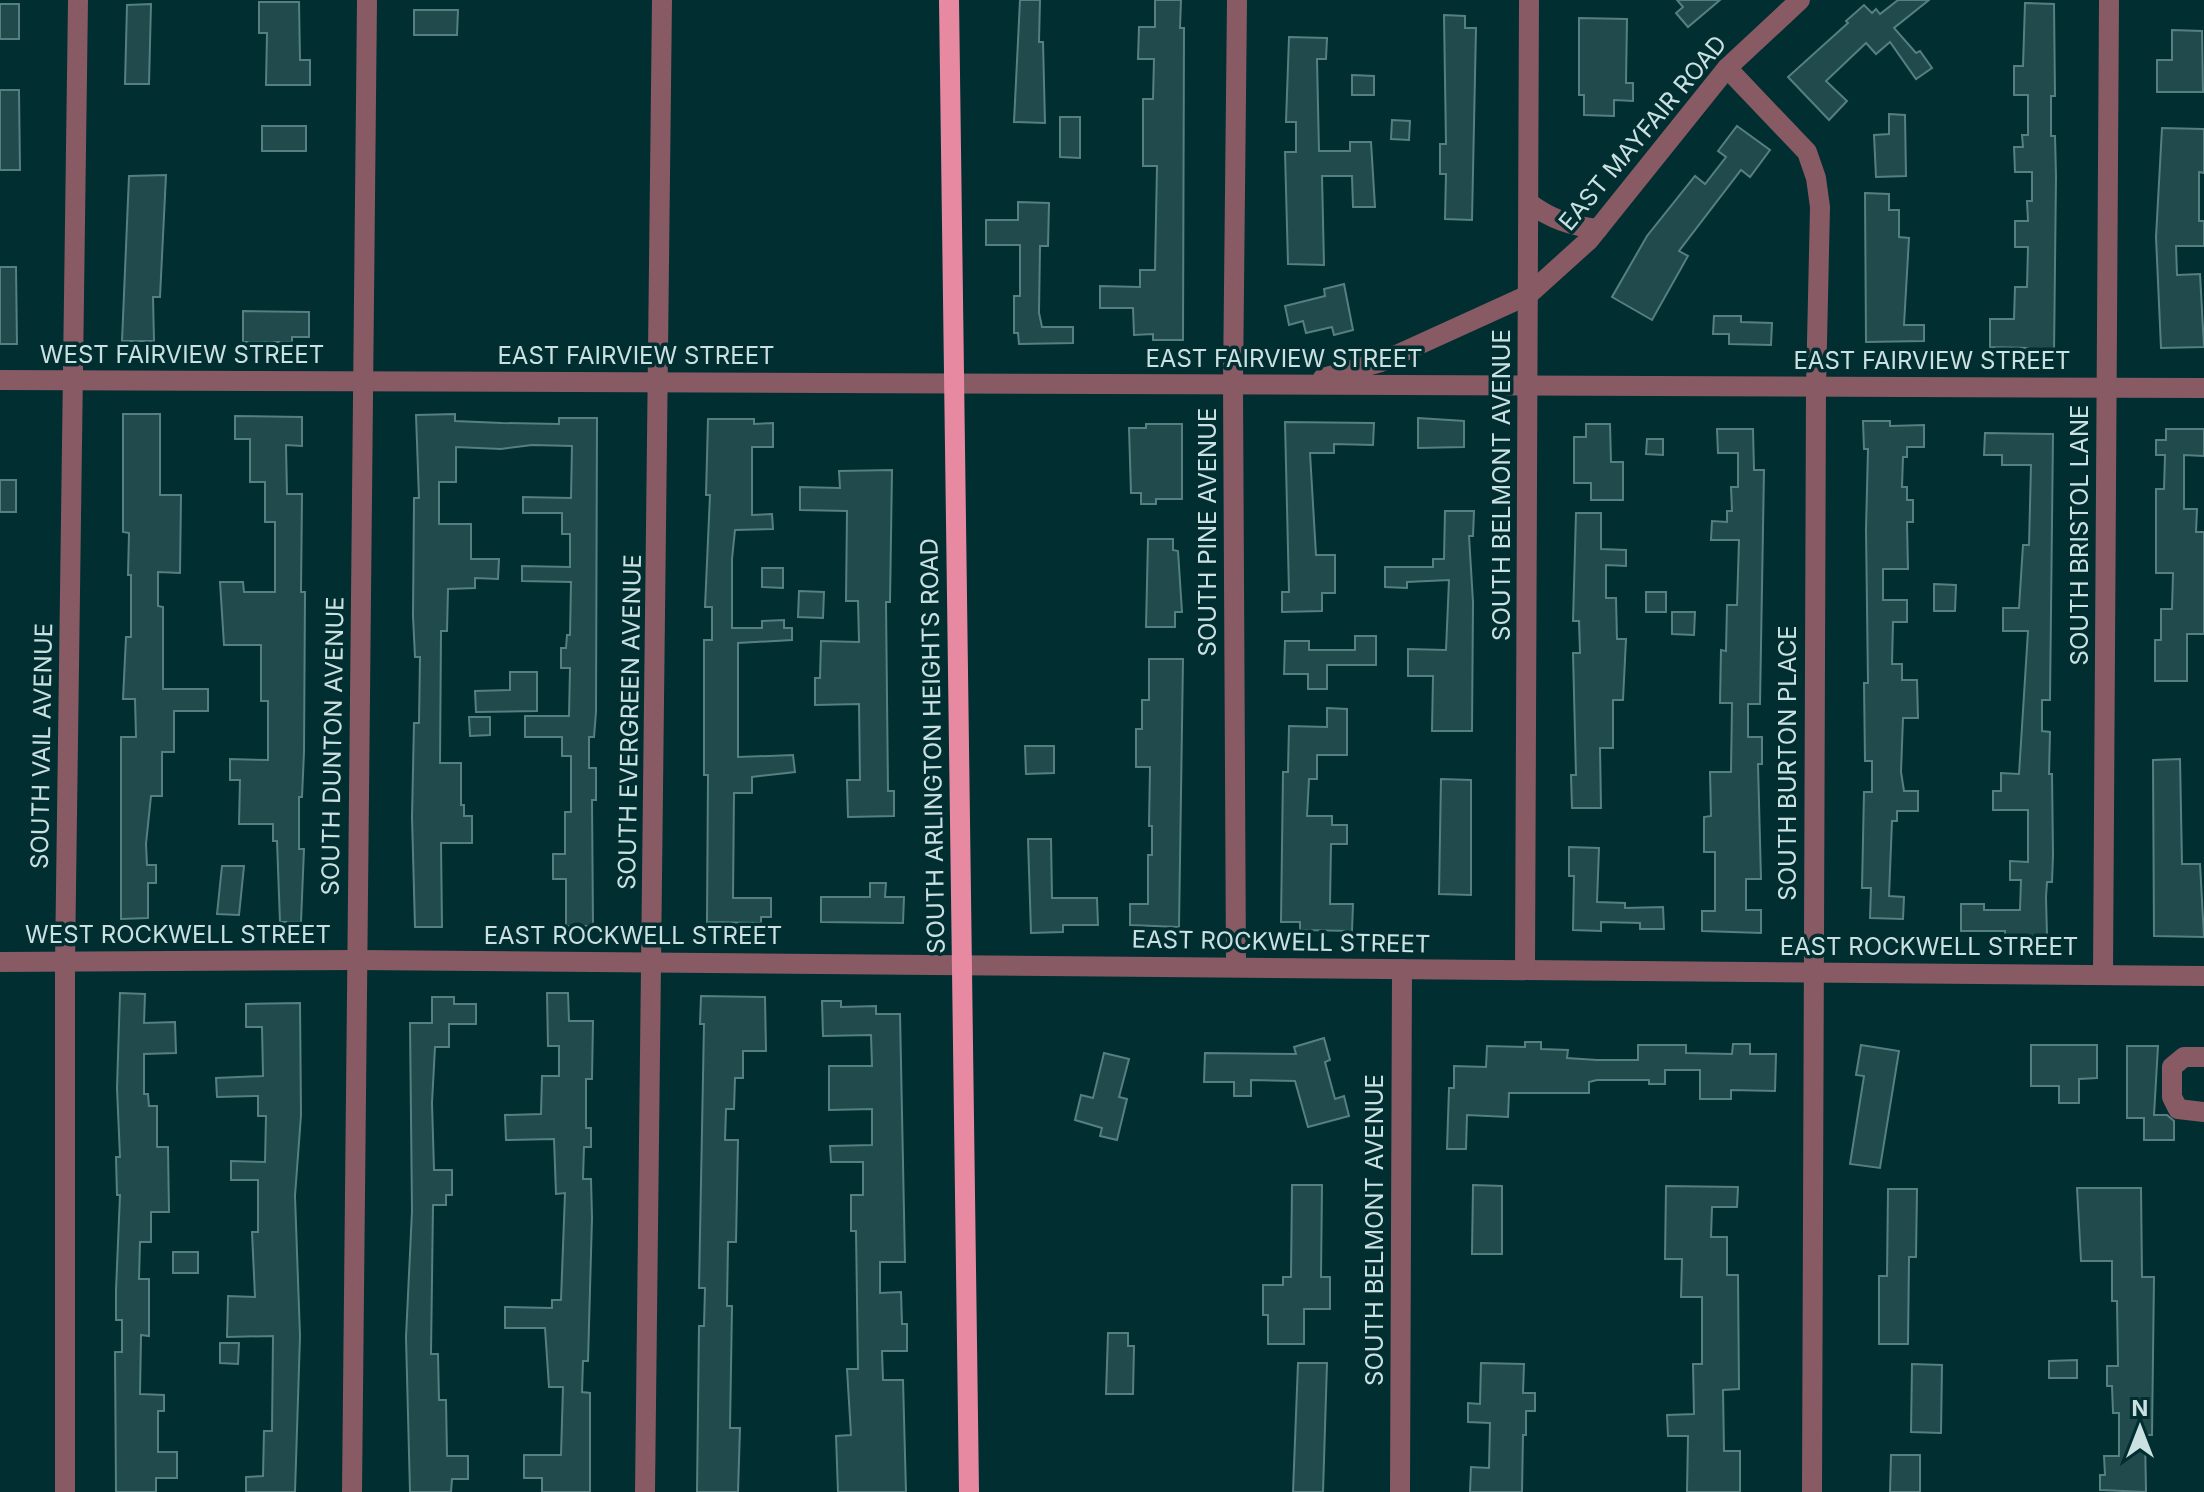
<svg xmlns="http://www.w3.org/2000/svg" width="2204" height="1492" font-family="Inter,sans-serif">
	<rect width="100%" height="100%" fill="#012e30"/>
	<!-- building -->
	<g fill="#214a4c" stroke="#567f81" stroke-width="2">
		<path d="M1020,0H1040L1039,42H1043L1045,123L1014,122Z"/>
		<path d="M1155,0H1181L1180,28H1184L1183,340H1153V334L1134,335L1133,308H1100V286L1140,287V270H1155L1157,166H1143V99H1153L1154,59H1138L1139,27H1155Z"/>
		<path d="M1677,0H1720L1688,27L1676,13L1683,7Z"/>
		<path d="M1898,0H1929L1894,28L1916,53L1920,51L1932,68L1916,79L1890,42L1876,54L1866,43L1826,81L1847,101L1829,120L1788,77L1848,23L1846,21L1864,5L1872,13L1876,9L1880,14Z"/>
		<path d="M259,2H299L300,60H310V85H266L267,33H259Z"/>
		<path d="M2025,3L2054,4L2055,96H2051V136H2055L2056,176L2054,354H2028V348L1990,347V319H2014L2015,287H2027L2028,247H2015V221H2028L2027,201H2032V172H2015L2014,147H2023L2022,135H2028V95H2014V66H2023Z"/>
		<rect x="0" y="4" width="19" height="35"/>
		<path d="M151,4L149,84H125L127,5Z"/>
		<path d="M414,10H458L457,35H414Z"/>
		<path d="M1444,15L1465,16V28H1476L1472,220L1445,219L1446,174H1440V144H1446Z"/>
		<path d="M1579,18L1627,19L1626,83H1633V101L1614,100V116L1584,115V95H1579Z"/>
		<path d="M2172,30L2202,31L2203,92H2157V60H2172Z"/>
		<path d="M1289,37L1327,38L1326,59H1317L1319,151H1350V142H1371L1375,207H1353L1352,176H1322L1324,265L1288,264L1285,152H1296V122H1286Z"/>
		<path d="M1352,75L1374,76V95H1352Z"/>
		<path d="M0,90H19L20,170H0Z"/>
		<path d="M1889,114L1905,115L1906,176L1876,177L1874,135L1889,134Z"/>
		<path d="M1060,117H1080V158L1060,157Z"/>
		<path d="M1392,120L1410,121L1409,140L1391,139Z"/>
		<rect x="262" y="126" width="44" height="25"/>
		<path d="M1737,126L1770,150L1750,177L1741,170L1679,251L1688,256L1652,320L1612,297L1647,236L1695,176L1705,184L1726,157L1718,151Z"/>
		<path d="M2162,128L2204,129V173L2199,172V221H2204V246H2176L2177,275L2200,274L2204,347L2161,348L2156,237Z"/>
		<path d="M166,175L160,297H153L154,341H122L129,176Z"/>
		<path d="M1865,193L1889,194V210H1899V237L1909,238L1904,325H1924V341L1866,342Z"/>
		<path d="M1018,202L1049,203L1048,246H1040L1039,313L1042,327H1073V343L1019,344L1018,333H1014V296H1020V245H986V220H1018Z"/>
		<path d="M0,267H16L17,344H0Z"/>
		<path d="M1344,284L1353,330L1334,335L1332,327L1306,333L1303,321L1289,325L1285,306L1325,296L1324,289Z"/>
		<path d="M243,311L309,312V337H292V342H243Z"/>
		<path d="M1714,316H1741V322L1772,323L1771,345L1729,344V334H1713Z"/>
		<path d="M123,414H160V495H181L180,573L158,572V606L163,607V689H208V711H174V752H162V796H151L146,844L147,865H156V883H148V918L121,919V737H136L135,699H123L126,637H131V575H128L129,533L123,532Z"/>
		<path d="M455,414V421L502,423L559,424V418H597L596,712L594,737H589V768H596V800H592L593,926H566V879H553V854H565V812H571V756H562V737H525V716H569L570,668H561V648H566L567,635H570L571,582L522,581V566L570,567V534H562V513H523V497L571,498L572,446L532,445L501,449L456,447V482H439V524H471V559H499L498,579L475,578V588L448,589L447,631H441L440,763H461V805H464V816H472V843H441L442,927H415L412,817L414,723H419L420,657H415L413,616L414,498H419L416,415Z"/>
		<path d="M235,416L302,417V446L286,445L287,494H302L301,592H305L304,752L302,797H299V849H304L301,922H280L277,841H273V824H239L240,780H230V759L268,760V701H261V645H224L220,582H243L244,592H275V522H265V482H250V439H235Z"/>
		<path d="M1418,418L1464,421V447L1418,448Z"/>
		<path d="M708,419H754V424L773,423V447H752V515L772,514L773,529L735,530L732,559V628H762V621L784,620V628H792V640L738,643V757L793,755L795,772L752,777V793H734L733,898H771V917H761V923L707,922L708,775H704V640H712V607H705L710,495H706Z"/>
		<path d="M1863,421H1890V426L1924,425V447H1907V457H1903L1902,487H1907V500H1913V522H1907L1908,569H1883V600H1907V622H1893L1892,664H1902V680H1917L1918,718H1903L1901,772L1904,791H1918V811H1897V821H1892L1889,896L1904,897L1903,919L1870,918L1871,888H1862L1864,792H1872V761H1865L1864,683H1868L1866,529L1868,449H1864Z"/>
		<path d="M1285,422L1374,423L1373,445L1334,444V453H1310L1316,555H1335V593H1322V611L1282,612V592H1289Z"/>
		<path d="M1146,424H1182V499H1156V504H1141V493H1131L1129,428H1146Z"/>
		<path d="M1586,424H1610L1611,462H1623V500H1591V483H1574V437H1586Z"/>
		<path d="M1717,429H1753L1754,470H1764L1760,704H1748V737H1762V764H1758L1761,879H1746V910H1761V933L1702,931V911H1715V852H1704V817L1711,816L1710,772H1731L1732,703H1720L1721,650L1726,651L1727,605H1737L1739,540H1711L1712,521L1727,522V511H1732L1731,487H1738V453H1718Z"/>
		<path d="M2166,429H2204V456L2184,455V509H2197L2196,532H2204V634H2187V681H2155V640H2161V609H2172L2173,573H2156V489H2164L2165,455H2156V440H2166Z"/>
		<path d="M1985,433L2053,434L2050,700H2042V731L2050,732L2049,774H2052L2053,855L2052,882H2047L2046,897L2047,936H2005V931H1961V904H1984V910H2020L2021,880H2010V861L2028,862V810H1993V791H2001V773L2019,774L2028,631H2003V608H2019L2023,545H2029L2031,465H2002V455H1984Z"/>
		<path d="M1647,439H1663V455L1646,454Z"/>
		<path d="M892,470L890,602H886L888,791H894V816L848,817L847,780H860L859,704L815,705V678H820L821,641L859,642L858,601H846L847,511L800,510V487L840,488L839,471Z"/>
		<rect x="0" y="480" width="16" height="32"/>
		<path d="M1445,511H1474L1473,536H1469L1473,602L1472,731H1432L1433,676H1408V649L1446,650L1449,580L1407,582V588L1385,587V567H1433V559H1444Z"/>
		<path d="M1576,513H1601V549L1626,550V566L1606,565V598H1616L1617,639H1626L1623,700H1613V748H1600L1601,808H1572L1571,775H1576L1573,653H1580L1579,621H1573Z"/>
		<path d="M1148,539H1173V550L1178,551L1182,612H1175V627H1146Z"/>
		<path d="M762,568H783V588L762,587Z"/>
		<path d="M1934,584L1956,585L1955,611H1934Z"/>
		<path d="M799,591L824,592L823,618L798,617Z"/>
		<rect x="1646" y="592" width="20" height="20"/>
		<path d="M1672,612H1695L1694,635L1672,634Z"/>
		<path d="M1355,636H1376V665H1327V689H1308V674H1284L1285,641H1309V650H1355Z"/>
		<path d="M1149,659H1183L1179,927L1130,925V904H1148V855H1152V826H1149L1150,767H1136V729H1142V700H1149Z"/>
		<path d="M510,672H537V711L476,712L475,691L510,690Z"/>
		<path d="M1327,708L1347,709V755H1317V779H1309L1307,816H1332V825H1347V844H1331L1330,904H1353L1352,931L1300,930V922H1281L1283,772H1288L1289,726L1327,727Z"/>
		<path d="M469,717H490V735L470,736Z"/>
		<path d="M1025,746H1054V773L1026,774Z"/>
		<path d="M2180,759L2182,864H2200L2204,937L2154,936L2153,760Z"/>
		<path d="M1441,779L1471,780V895L1439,894Z"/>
		<path d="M1028,839H1051L1052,898H1097L1098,925H1063V932L1031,933Z"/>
		<path d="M1569,847L1599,848L1597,902L1625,903V908L1663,907L1664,929H1640V923L1601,922V931L1573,930L1574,876H1569Z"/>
		<path d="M222,866H244L239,915L217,914Z"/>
		<path d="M870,883H886L885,897H904L903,923L821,922V897H870Z"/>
		<path d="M120,993L145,994L144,1023L175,1022L176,1053L144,1054V1094H148L149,1106H157V1147H168L169,1212H151V1242H140L139,1279H149V1336L141,1335L140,1394L164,1395V1411H158V1452H177V1478H156V1492H116L115,1352H122V1320H116V1290L120,1195H117L116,1157H120L117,1088Z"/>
		<path d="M547,993H568L569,1021H593L592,1079H586V1128H591V1147H584L583,1179H591L592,1218L588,1361H583L582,1392L590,1393V1492H542V1478H524V1455H561L563,1387H549L545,1328H505V1307L552,1308V1300H561L565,1193L556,1194L554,1139L506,1140L505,1115L541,1114L542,1076H559V1046H548Z"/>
		<path d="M701,996L765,997L766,1051H743V1078H735L734,1109H726L725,1140H738L736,1242H728L727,1306H732L730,1428H740L738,1492H697L699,1326H704L705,1288H699L704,1024H700Z"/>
		<path d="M432,997H454V1004H476V1024H449V1047H435L432,1103L434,1170H452V1195H446V1205H433L431,1354H438L439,1400H446L447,1456H468V1479H452L451,1492H410L406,1337L412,1211L410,1023H432Z"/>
		<path d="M822,1001H841V1007L876,1006V1014H900L905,1262H880V1293L901,1292L902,1324H907V1351H882L883,1380H903L906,1492H838L836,1436L851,1435L847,1369H858L856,1231H851V1195H863V1162H831L830,1146L872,1145V1109L829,1110V1066H872L871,1035L823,1036Z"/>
		<path d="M300,1003L301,1115L295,1196L300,1336L295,1492H246V1477L263,1476L264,1431H272L273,1336L227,1337L228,1296L255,1297L252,1232H258V1180H231V1161L265,1162L266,1116H258V1096L217,1097L216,1078L263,1076L262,1027H246V1004Z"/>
		<path d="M1324,1038L1330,1060L1325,1062L1335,1099L1344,1096L1349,1116L1308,1127L1295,1081L1251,1080V1096H1234V1082H1204L1205,1053L1296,1054L1294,1047Z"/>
		<path d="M1525,1042H1541V1049L1568,1050L1567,1058L1597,1060H1638V1045H1686V1053L1732,1054L1733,1044H1750V1054H1776L1775,1091L1731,1090V1099H1700V1070H1665V1084H1649V1080H1597L1589,1082V1093H1509L1508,1117L1467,1115L1466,1149H1447L1449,1088H1454V1066L1486,1067L1487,1046L1525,1047Z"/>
		<path d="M1861,1045L1899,1051L1880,1168L1850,1164L1864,1076L1856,1075Z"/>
		<path d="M2031,1045H2097V1078L2079,1079V1103H2059V1086H2031Z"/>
		<path d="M2127,1046H2158L2154,1115H2167L2174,1121V1140H2144V1118H2127Z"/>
		<path d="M1104,1053L1129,1059L1119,1097L1127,1099L1117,1140L1100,1136L1102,1128L1075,1120L1081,1095L1093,1098Z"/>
		<path d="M1292,1185H1322L1321,1277H1330V1309H1304V1344H1268V1315H1263V1285H1283V1277H1291Z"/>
		<path d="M1473,1185L1502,1186V1254H1472Z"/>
		<path d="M1666,1186L1738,1187L1737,1207H1712L1711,1237H1727V1275H1738L1739,1389L1723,1390L1724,1451H1740V1492H1687L1688,1436H1668L1667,1415L1694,1414L1693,1364H1702V1297H1681L1682,1259H1665Z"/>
		<path d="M2077,1188H2141L2142,1277H2154L2152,1435H2145L2146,1492L2100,1490V1475H2105L2104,1456H2119V1413H2113L2112,1386H2107V1366H2118L2117,1301H2112V1261H2081Z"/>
		<path d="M1888,1189H1917L1916,1257H1909L1908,1344H1879V1276H1887Z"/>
		<rect x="173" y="1252" width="25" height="21"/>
		<path d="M1108,1333H1128V1346H1134L1133,1394H1106Z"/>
		<path d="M220,1343H239L238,1364L220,1363Z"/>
		<path d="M2077,1360V1378H2049V1361Z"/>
		<path d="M1298,1363H1327L1323,1492H1293Z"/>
		<path d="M1481,1363L1524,1364L1523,1393H1535V1411H1526V1435H1523L1522,1492H1470L1471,1467L1489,1468L1490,1423L1468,1422V1403L1480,1404Z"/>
		<path d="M1912,1364L1942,1365L1941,1433L1911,1432Z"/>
		<path d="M1891,1455H1920V1492H1890Z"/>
	</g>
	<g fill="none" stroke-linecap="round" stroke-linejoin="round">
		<!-- minor -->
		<g stroke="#875a64" stroke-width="20">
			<path d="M1727,68L1807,152L1816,178L1820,207L1816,387L1812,1492"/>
			<path d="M1529,203C1551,219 1571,226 1598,229"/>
			<path d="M1323,378L1381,362L1528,295L1589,240L1727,68L1800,0"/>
			<path d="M0,380L2204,388"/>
			<path d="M0,962L357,960L2204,976"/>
			<path d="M1236,967L1233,384L1237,0"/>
			<path d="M1525,970L1529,0"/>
			<path d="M2103,975L2109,0"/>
			<path d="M2204,1057H2184L2172,1067V1097L2178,1109L2204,1112"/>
			<path d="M65,1492V963L78,0"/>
			<path d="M352,1492L367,0"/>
			<path d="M645,1492L662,0"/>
			<path d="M1400,1492L1402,969"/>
		</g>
		<!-- major -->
		<path stroke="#e78aa1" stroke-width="20" d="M949,0L969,1492"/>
	</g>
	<g text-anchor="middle" stroke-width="7" stroke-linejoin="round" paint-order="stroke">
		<!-- street labels -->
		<g font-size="24" fill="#cbe0e1" stroke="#012e30">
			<text transform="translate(1643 133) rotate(-50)" y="8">EAST MAYFAIR ROAD</text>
			<text x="182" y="363">WEST FAIRVIEW STREET</text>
			<text x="636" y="364">EAST FAIRVIEW STREET</text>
			<text x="1284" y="367">EAST FAIRVIEW STREET</text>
			<text x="1932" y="369">EAST FAIRVIEW STREET</text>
			<text transform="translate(1502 485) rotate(-90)" y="8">SOUTH BELMONT AVENUE</text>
			<text transform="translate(1208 532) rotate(-90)" y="8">SOUTH PINE AVENUE</text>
			<text transform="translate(2080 535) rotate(-90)" y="8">SOUTH BRISTOL LANE</text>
			<text transform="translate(630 722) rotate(-89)" y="8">SOUTH EVERGREEN AVENUE</text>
			<text transform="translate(42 746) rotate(-89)" y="8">SOUTH VAIL AVENUE</text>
			<text transform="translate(333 746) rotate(-89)" y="8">SOUTH DUNTON AVENUE</text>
			<text transform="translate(933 746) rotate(-91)" y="8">SOUTH ARLINGTON HEIGHTS ROAD</text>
			<text transform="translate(1788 763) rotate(-90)" y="8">SOUTH BURTON PLACE</text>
			<text x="178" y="943">WEST ROCKWELL STREET</text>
			<text x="633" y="944">EAST ROCKWELL STREET</text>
			<text transform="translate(1281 942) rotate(1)" y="8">EAST ROCKWELL STREET</text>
			<text x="1929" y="955">EAST ROCKWELL STREET</text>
			<text transform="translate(1375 1230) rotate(-90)" y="8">SOUTH BELMONT AVENUE</text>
		</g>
	</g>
	<!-- north arrow -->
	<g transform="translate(2140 1428)" stroke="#012e30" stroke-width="6" paint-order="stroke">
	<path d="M0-6L14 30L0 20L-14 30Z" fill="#cbe0e1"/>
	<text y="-12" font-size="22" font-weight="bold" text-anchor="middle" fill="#cbe0e1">N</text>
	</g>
</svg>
